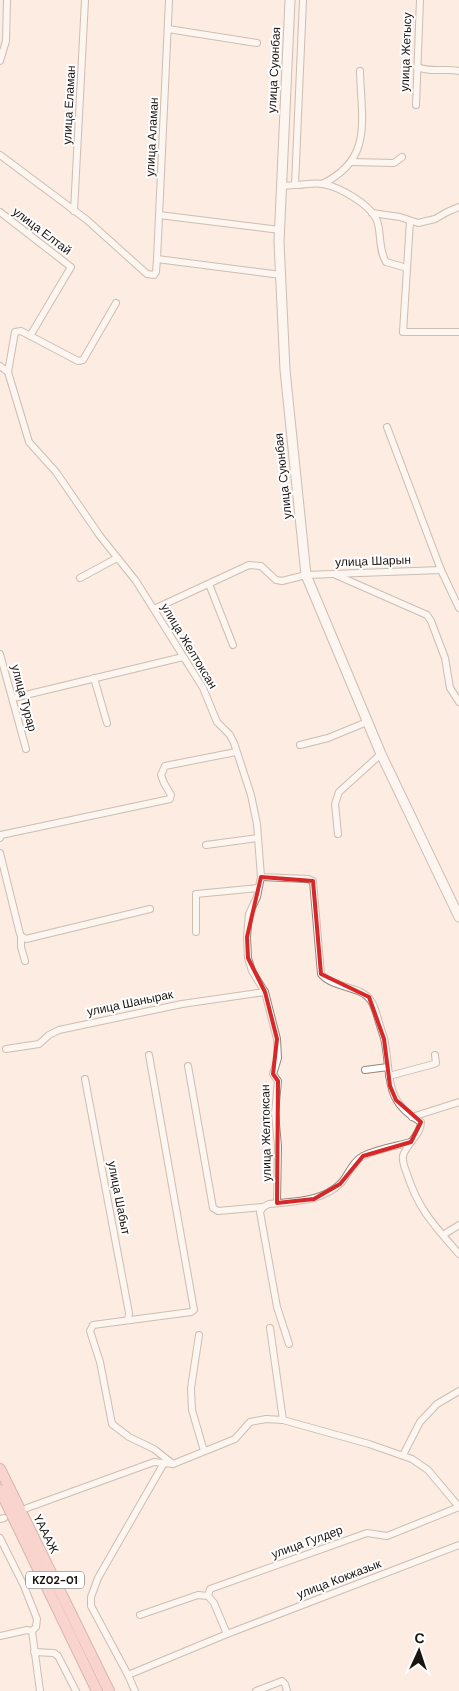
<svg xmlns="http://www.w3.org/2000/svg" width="459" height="1691" font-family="'DM Sans',sans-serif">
	<rect width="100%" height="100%" fill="#fcece1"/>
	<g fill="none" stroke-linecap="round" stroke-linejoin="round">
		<defs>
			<g id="minor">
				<path d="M168,29L257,43"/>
				<path d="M0,61L6,41L7,0"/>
				<path d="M417,67C431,73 445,68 459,71"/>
				<path d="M416,105L420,0"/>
				<path d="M0,155L87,220L147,274L154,275L156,272L157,259L169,0"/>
				<path d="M351,162L394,163L402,157"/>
				<path d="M322,184C374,159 361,119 360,71"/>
				<path d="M295,185C304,185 314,182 323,184C340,187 374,206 378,224C381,236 379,251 386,262L407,268"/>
				<path d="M281,186L295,185L303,0"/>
				<path d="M74,211L85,0"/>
				<path d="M0,212L71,267L30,336"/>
				<path d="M372,213L400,217L418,223L435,219L447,212L459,207"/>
				<path d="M159,215L280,230"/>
				<path d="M410,221L403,332H459"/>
				<path d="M157,259L281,275"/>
				<path d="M0,366L8,372L29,442L56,472L100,536L136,581L203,688L217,722L230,735L234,743L251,795L257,824L261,877L257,897L249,914L247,937L248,958L252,971L265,992L277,1039L278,1058L273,1074L278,1081L275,1113L278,1146L277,1203"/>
				<path d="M8,372L15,332L21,331L78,361L83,360L116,303"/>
				<path d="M387,427L441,570L459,608"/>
				<path d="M336,575L427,615L431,621L445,658L450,688L459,702"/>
				<path d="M80,578L117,558"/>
				<path d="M209,584L233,645"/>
				<path d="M154,609L249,565L261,566L276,580L282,581L306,575L441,570"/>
				<path d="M0,654L26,749"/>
				<path d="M94,678L107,723"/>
				<path d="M13,698L183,657"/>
				<path d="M300,745L328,738L367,722"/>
				<path d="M338,834L335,804L339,792L381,754"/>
				<path d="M0,838L1,835L170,799L171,795L164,783L161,775L165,766L236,752"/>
				<path d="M206,845L258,838"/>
				<path d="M0,853L20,934L21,936L26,939L150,909"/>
				<path d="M261,877L308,879L313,881L321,974C333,989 361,985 371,1001C375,1007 376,1013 378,1019C380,1026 382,1032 384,1038C392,1074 382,1101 421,1122C421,1135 406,1144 403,1156C402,1162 405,1168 407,1174C419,1211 435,1226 459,1254"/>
				<path d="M196,932V894L258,888"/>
				<path d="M21,936V947L25,961"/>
				<path d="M6,1049L39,1044L49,1035L59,1030L182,1004L265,992"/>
				<path d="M149,1055L194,1310L191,1312L93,1325L90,1331L100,1362L112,1424L129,1437L154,1449L173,1464"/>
				<path d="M188,1066L213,1208L218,1211L263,1207"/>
				<path d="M365,1070L388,1067"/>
				<path d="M389,1076L434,1064L436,1063L435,1055"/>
				<path d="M85,1079L129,1313L128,1320"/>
				<path d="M412,1117L459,1102"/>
				<path d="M443,1235L459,1225"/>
				<path d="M270,1328L283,1420"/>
				<path d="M199,1335L191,1388L192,1410L204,1451"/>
				<path d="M289,1344L277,1307L260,1212L263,1207L269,1204C294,1201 322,1202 341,1183C349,1174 352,1162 363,1156C377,1149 396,1146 411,1142"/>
				<path d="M403,1455L420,1422L437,1404L459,1391"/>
				<path d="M27,1508L154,1462L173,1464L235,1439L250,1422L266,1419L283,1420L369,1444L412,1459L428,1470L459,1507"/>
				<path d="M0,1519L4,1518"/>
				<path d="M0,1538L24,1586L37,1619L36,1627L32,1631"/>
				<path d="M140,1615L198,1595L208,1596"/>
				<path d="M227,1634L214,1603L208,1596L210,1589L367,1533L387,1536L459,1507"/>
				<path d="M0,1636L27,1630L32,1631L40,1691"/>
				<path d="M34,1652L54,1653L58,1656L76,1691"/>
				<path d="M128,1675L91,1606V1597L98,1578L164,1463"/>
				<path d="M135,1691L128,1675L227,1634L459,1545"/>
				<path d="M256,1691L282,1681L285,1684L287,1691"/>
			</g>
			<path id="secondary" d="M290,0L279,242L285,370L306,575L381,754L459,917"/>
			<g id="trunk">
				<path d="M0,1469L109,1691"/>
				<path d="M0,1490L97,1691"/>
			</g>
		</defs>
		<!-- minor casing -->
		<use href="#minor" stroke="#94857b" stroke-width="8"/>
		<!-- secondary casing -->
		<use href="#secondary" stroke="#94857b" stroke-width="11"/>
		<!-- trunk casing -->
		<use href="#trunk" stroke="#a87171" stroke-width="12"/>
		<!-- minor -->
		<use href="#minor" stroke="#fff" stroke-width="6"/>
		<!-- secondary -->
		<use href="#secondary" stroke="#fff" stroke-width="9"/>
		<!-- trunk -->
		<use href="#trunk" stroke="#f6b6b6" stroke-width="10"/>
	</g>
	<!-- marked area -->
	<path d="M0 0H459V1691H0ZM261,877L313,881L321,974L369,997L384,1039L390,1086L396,1100L421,1122L411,1142L363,1156L340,1184L314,1199L277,1203L278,1081L273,1074L277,1039L265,992L248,958L247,937Z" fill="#fcece1" fill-opacity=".55" fill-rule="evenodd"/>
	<path fill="none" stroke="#d62828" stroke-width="4" stroke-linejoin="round" d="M261,877L313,881L321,974L369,997L384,1039L390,1086L396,1100L421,1122L411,1142L363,1156L340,1184L314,1199L277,1203L278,1081L273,1074L277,1039L265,992L248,958L247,937Z"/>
	<g text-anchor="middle" stroke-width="4" stroke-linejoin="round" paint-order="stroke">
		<!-- shield labels -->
		<rect fill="#fff" stroke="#5f5a58" stroke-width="1" x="26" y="1571.5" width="58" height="17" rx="4"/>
		<g font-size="11" font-weight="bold" fill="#1a1411">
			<text x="55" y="1584">KZ02-01</text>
		</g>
		<!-- street labels -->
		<g font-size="12" fill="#1a1411" stroke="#fff">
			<text transform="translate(406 52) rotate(-88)" y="4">улица Жетысу</text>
			<text transform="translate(274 70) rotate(-87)" y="4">улица Суюнбая</text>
			<text transform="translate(69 105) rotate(-87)" y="4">улица Еламан</text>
			<text transform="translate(152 137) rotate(-87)" y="4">улица Аламан</text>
			<text transform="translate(42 231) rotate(37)" y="4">улица Елтай</text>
			<text transform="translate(283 476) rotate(-96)" y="4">улица Суюнбая</text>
			<text transform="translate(373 561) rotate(-2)" y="4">улица Шарын</text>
			<text transform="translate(189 646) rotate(59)" y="4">улица Желтоксан</text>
			<text transform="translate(24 698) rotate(75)" y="4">улица Турар</text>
			<text transform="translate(130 1003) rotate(-12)" y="4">улица Шанырак</text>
			<text transform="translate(266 1133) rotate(-91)" y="4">улица Желтоксан</text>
			<text transform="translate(119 1198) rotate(79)" y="4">улица Шабыт</text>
			<text transform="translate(46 1534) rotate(64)" y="4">ҮАААЖ</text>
			<text transform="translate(307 1542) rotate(-20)" y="4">улица Гулдер</text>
			<text transform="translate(339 1579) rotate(-21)" y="4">улица Кокжазык</text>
		</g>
	</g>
	<!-- north arrow -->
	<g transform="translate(419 1651) rotate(3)" stroke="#ffffff" stroke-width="4" paint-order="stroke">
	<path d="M0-4L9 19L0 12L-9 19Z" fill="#1a1411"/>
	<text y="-8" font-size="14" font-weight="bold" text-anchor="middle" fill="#1a1411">С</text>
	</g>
</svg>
